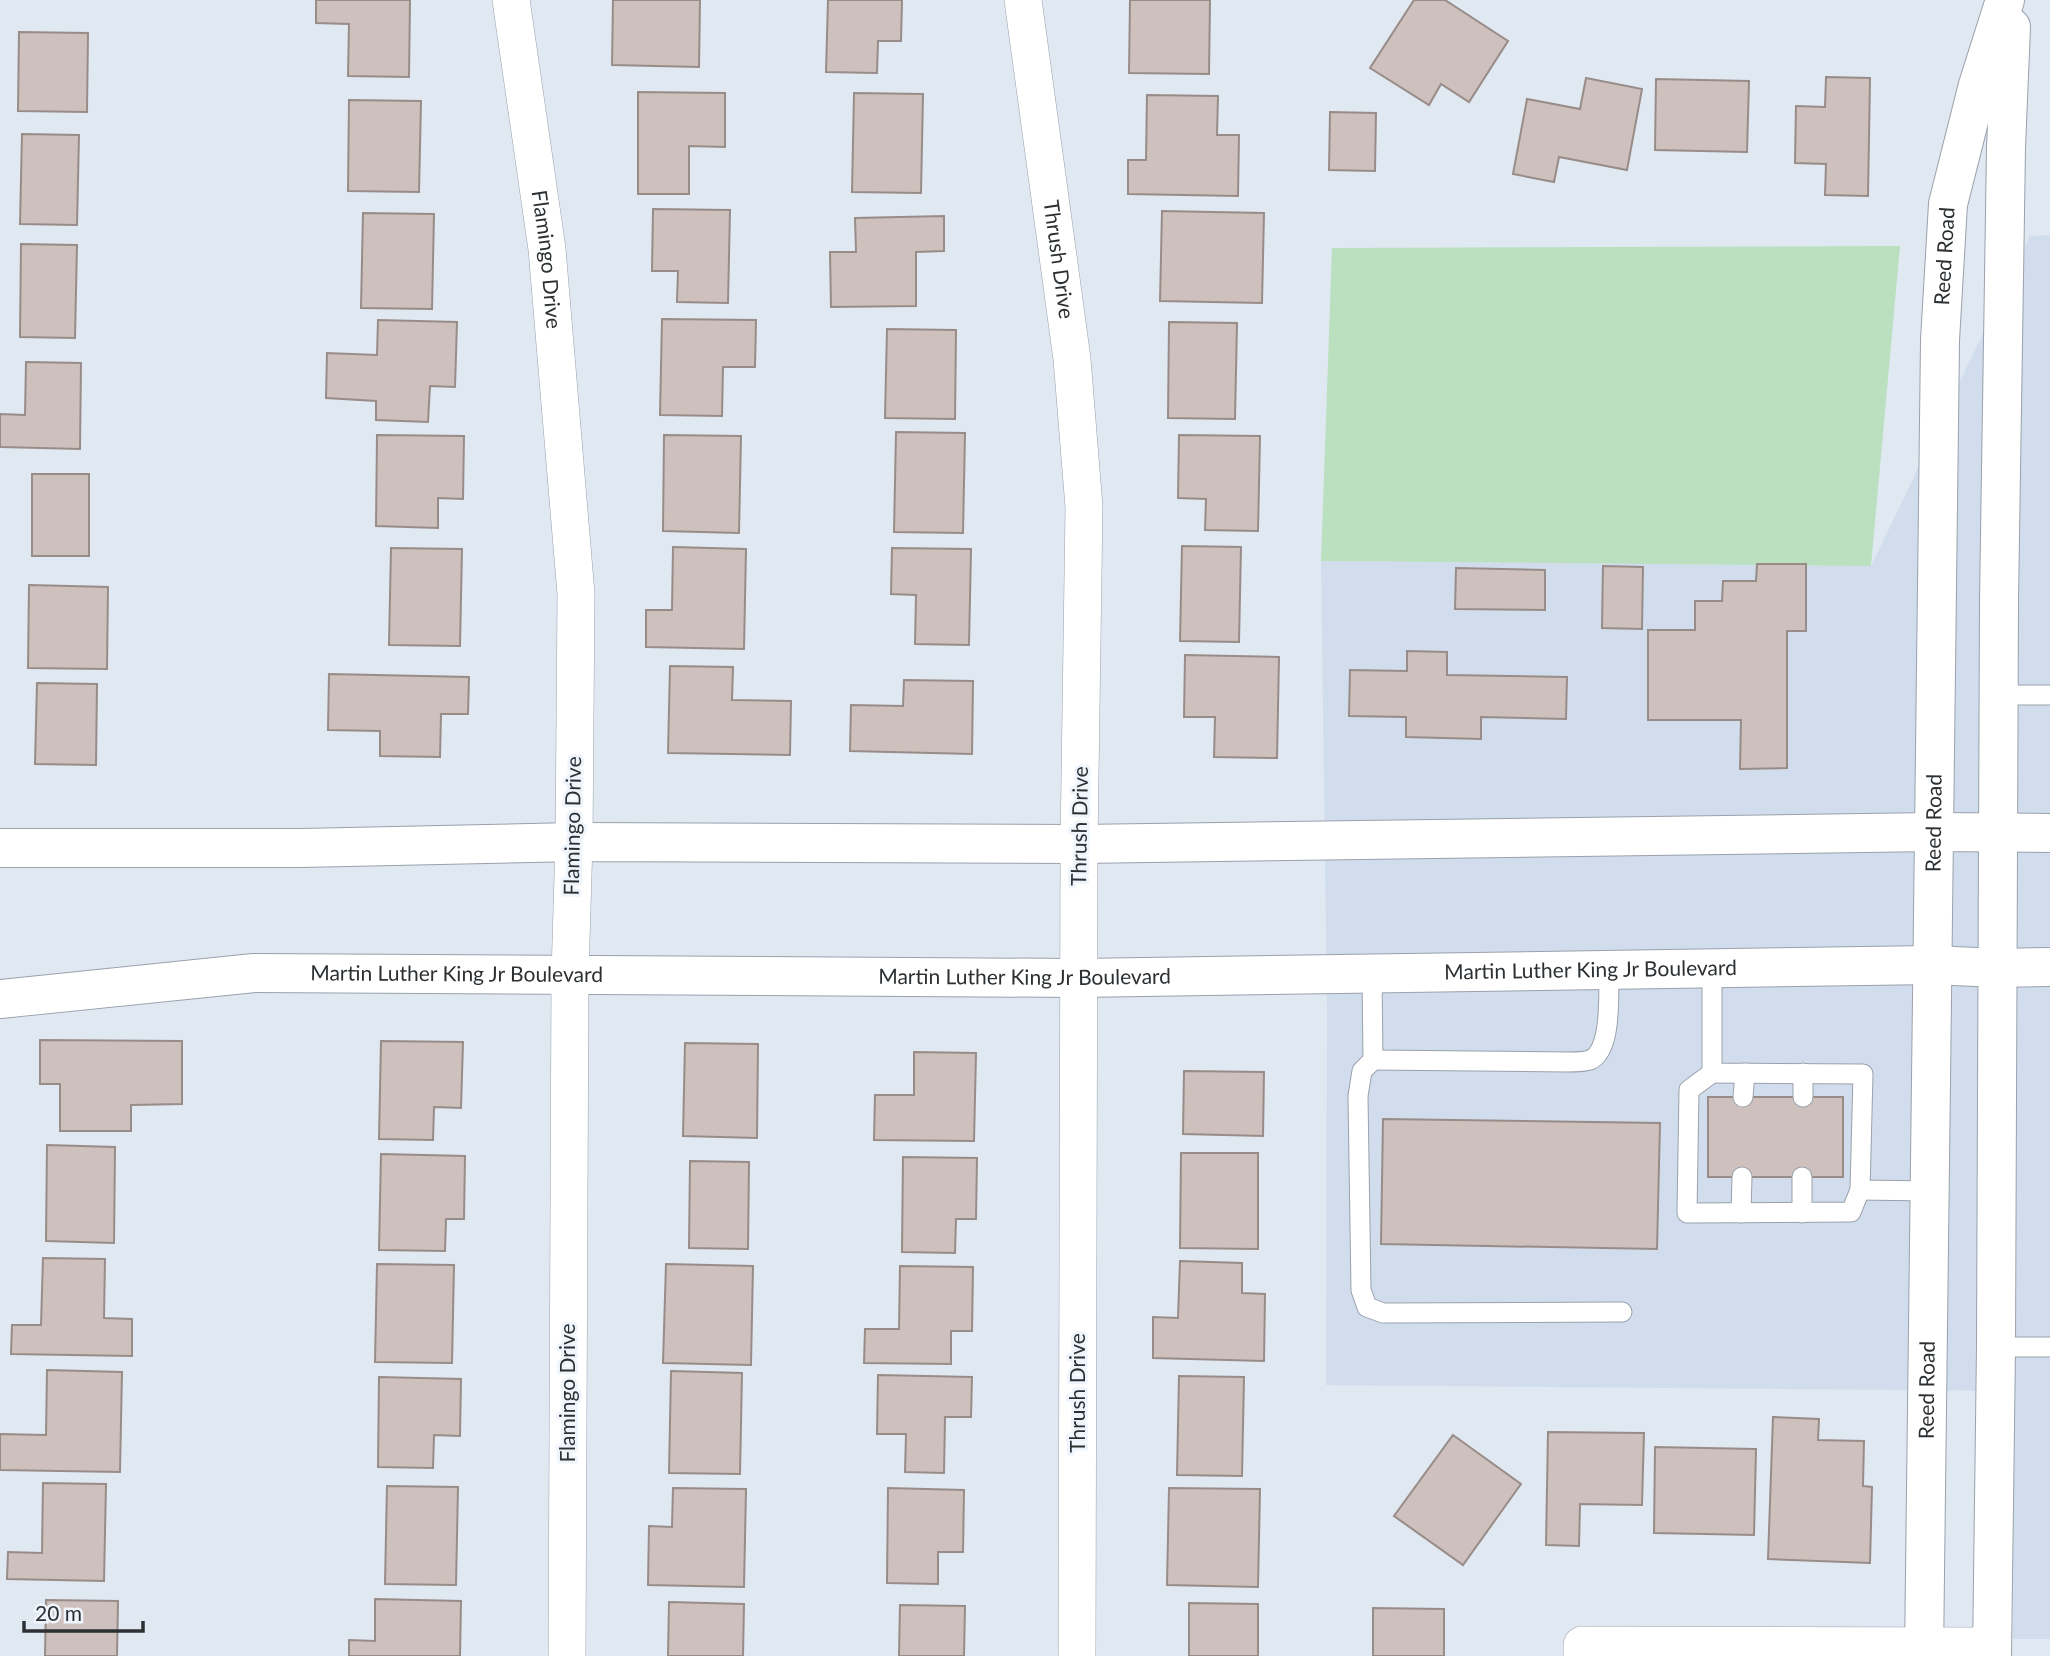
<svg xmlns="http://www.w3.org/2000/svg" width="2050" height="1656" font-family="Lato,sans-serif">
	<rect width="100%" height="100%" fill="#e0e8f2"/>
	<!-- built -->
	<path fill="#d1dded" d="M2050,235V1639H2013L2014,1391L1326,1385L1327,1011L1321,561L1871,566L2030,236Z"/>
	<!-- green -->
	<path fill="#bae0bf" d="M1900,246L1871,566L1321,561L1332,248Z"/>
	<!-- building -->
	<g fill="#cec1bd" stroke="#988c88" stroke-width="2">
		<path d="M316,0H410L409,77L348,76L349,24L316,23Z"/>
		<path d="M613,0H700L699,67L612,65Z"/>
		<path d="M828,0H902L901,41H878L877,73L826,72Z"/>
		<path d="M1130,0H1210L1209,74L1129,73Z"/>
		<path d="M1414,0H1445L1508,41L1469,102L1441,84L1429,105L1370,68Z"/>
		<path d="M19,32L88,33L87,112L18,111Z"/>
		<path d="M1826,77L1870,78L1868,196L1825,195L1826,164L1795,163L1796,106L1825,107Z"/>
		<path d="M1586,78L1642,89L1627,170L1559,157L1554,182L1513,174L1527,99L1580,109Z"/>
		<path d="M1656,79L1749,81L1747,152L1655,150Z"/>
		<path d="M638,92L725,93V147L689,146V194H638Z"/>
		<path d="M854,93L923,94L921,193L852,192Z"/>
		<path d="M1147,95L1218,96L1217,135H1239L1238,196L1128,194V160H1146Z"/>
		<path d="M349,100L421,101L419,192L348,191Z"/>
		<path d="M1330,112L1376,113L1375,171L1329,170Z"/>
		<path d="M22,134L79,135L77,225L20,224Z"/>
		<path d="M653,209L730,210L728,303L677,302L678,271H652Z"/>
		<path d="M1162,211L1264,213L1262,303L1160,301Z"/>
		<path d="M363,213L434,214L432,309L361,308Z"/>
		<path d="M944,216V251L916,252V306L831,307L830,252H856L855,218Z"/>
		<path d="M21,244L77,245L75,338L20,337Z"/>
		<path d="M662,319L756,320L755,367H723L722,416L660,415Z"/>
		<path d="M378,320L457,322L455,387L430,386L428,422L376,420V401L326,398L327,353L377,355Z"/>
		<path d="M1169,322L1237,323L1235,419L1168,418Z"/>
		<path d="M887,329L956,330L955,419L885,418Z"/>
		<path d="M26,362L81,363L80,449L0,447V414L25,415Z"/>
		<path d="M896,432L965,433L963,533L894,532Z"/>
		<path d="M377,435L464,436L463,499L438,498V528L376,526Z"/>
		<path d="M664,435L741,436L739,533L663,531Z"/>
		<path d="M1179,435L1260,436L1258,531L1205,530L1206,499L1178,498Z"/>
		<rect x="32" y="474" width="57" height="82"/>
		<path d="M1182,546L1241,547L1239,642L1180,641Z"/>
		<path d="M673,547L746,549L744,649L646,647V610H672Z"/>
		<path d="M391,548L462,549L460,646L389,645Z"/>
		<path d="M892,548L971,549L969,645L915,644L916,595L891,594Z"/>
		<path d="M1757,564H1806V631H1787V768L1740,769L1741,720H1648V630H1695V601H1722L1723,581H1756Z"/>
		<path d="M1603,566L1643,567L1642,629L1602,628Z"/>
		<path d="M1456,568L1545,570V610L1455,609Z"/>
		<path d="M29,585L108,587L107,669L28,668Z"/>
		<path d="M1407,651L1447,652V675L1567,677L1566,719L1481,717V739L1406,737V717L1349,716L1350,670L1407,671Z"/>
		<path d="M1185,655L1279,657L1277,758L1214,757L1215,717H1184Z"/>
		<path d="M670,666L733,667L732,700L791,701L790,755L668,753Z"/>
		<path d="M329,674L469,677L468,714H441L440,757L380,756V731L328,730Z"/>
		<path d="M904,680L973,681L972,754L850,751L851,705L903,706Z"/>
		<path d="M37,683L97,684L96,765L35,764Z"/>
		<path d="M40,1040L182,1041V1104L131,1105V1131H60V1084H40Z"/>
		<path d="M381,1041L463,1042L461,1108L434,1107L433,1140L379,1139Z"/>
		<path d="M685,1043L758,1044L757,1138L683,1136Z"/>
		<path d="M914,1052L976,1053L974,1141L874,1140L875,1095H914Z"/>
		<path d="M1184,1071L1264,1072L1263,1136L1183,1134Z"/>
		<rect x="1708" y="1097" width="135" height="80"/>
		<path d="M1383,1119L1660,1123L1657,1249L1381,1244Z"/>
		<path d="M47,1145L115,1147L114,1243L46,1241Z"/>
		<path d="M1181,1153H1258V1249L1180,1248Z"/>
		<path d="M381,1154L465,1156L464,1219H446L445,1251L379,1250Z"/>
		<path d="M903,1157L977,1158L976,1219H956L955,1253L902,1252Z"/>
		<path d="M690,1161L749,1162L748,1249L689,1248Z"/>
		<path d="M43,1258L105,1259L104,1318L132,1319V1356L11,1354L12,1325H41Z"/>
		<path d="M1180,1261L1242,1263V1293L1265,1294L1264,1361L1153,1358V1317L1178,1318Z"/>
		<path d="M377,1264L454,1265L452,1363L375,1362Z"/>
		<path d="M666,1264L753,1266L751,1365L663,1363Z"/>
		<path d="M900,1266L973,1267L972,1331H951V1364L864,1363L865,1329H899Z"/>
		<path d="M47,1370L122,1372L120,1472L0,1470V1434L46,1435Z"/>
		<path d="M671,1371L742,1373L740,1474L669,1473Z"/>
		<path d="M878,1375L972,1377L971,1417H945L944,1473L905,1472L906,1434H877Z"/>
		<path d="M1179,1376L1244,1377L1242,1476L1177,1475Z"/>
		<path d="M379,1377L461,1379L460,1436L434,1435L433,1468L378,1467Z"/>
		<path d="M1773,1417L1819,1419L1818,1440L1864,1441L1863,1486L1872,1487L1870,1563L1768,1559Z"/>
		<path d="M1548,1432L1644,1433L1642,1505L1580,1504L1579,1546L1546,1545Z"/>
		<path d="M1453,1435L1521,1484L1463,1565L1394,1516Z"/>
		<path d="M1655,1447L1756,1449L1754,1535L1654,1533Z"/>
		<path d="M43,1483L106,1484L104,1581L7,1579L8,1552L42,1553Z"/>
		<path d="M387,1486L458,1487L456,1585L385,1584Z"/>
		<path d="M673,1488L746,1489L744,1587L648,1585L649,1526L672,1527Z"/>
		<path d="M888,1488L964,1490L963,1552H938V1584L887,1583Z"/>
		<path d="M1169,1488L1260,1489L1258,1587L1167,1585Z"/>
		<path d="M375,1599L461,1601L460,1656H349V1640L375,1641Z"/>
		<path d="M46,1600L118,1601L117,1656H45Z"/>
		<path d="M669,1602L744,1604L743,1656H668Z"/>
		<path d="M1189,1603L1258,1604V1656H1189Z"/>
		<path d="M900,1605L965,1606L964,1656H899Z"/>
		<path d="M1373,1608L1444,1609V1656H1373Z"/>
	</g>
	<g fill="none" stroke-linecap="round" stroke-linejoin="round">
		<defs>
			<g id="service">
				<path d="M1998,695H2050"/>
				<path d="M1712,968V1073L1863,1074L1860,1190L1929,1191"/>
				<path d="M1372,973L1373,1060L1362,1071L1358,1096L1361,1290L1367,1307L1383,1313L1622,1312"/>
				<path d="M1373,1060L1567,1062C1574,1062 1584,1062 1590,1060C1613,1050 1608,991 1609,969"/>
				<path d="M1712,1073L1689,1090L1687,1213L1851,1212L1860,1190"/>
				<path d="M1743,1097L1745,1073"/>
				<path d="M1803,1097V1073"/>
				<path d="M1802,1177V1213"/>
				<path d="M1741,1213L1742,1177"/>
				<path d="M1996,1347H2050"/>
			</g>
			<g id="minor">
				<path id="s1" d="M511,0L547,249L576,594L574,842L570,975L567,1656"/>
				<path id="s2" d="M1023,0L1072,359L1084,507L1079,844L1077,1656"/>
				<path d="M1582,1656V1645L1992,1646"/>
			</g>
			<g id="tertiary">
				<path id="s3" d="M1924,1656L1940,340L1948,204L1978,85L2005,0"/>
				<path d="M1992,1656L1996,1347L1999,601L2006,148L2011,27"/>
			</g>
			<g id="secondary">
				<path d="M0,848H301L574,842L1079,844L1933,832L2050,833"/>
				<path id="s4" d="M0,999L254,973L1079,978L1932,965L1998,968L2050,967"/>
			</g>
		</defs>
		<!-- service casing -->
		<use href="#service" stroke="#9aa1ab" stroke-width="21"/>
		<!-- minor casing -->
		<use href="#minor" stroke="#9aa1ab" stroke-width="38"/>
		<!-- tertiary casing -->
		<use href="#tertiary" stroke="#9aa1ab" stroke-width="40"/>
		<!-- secondary casing -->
		<use href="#secondary" stroke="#9aa1ab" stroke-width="40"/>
		<!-- service -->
		<use href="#service" stroke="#fff" stroke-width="19"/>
		<!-- minor -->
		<use href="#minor" stroke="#fff" stroke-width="37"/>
		<!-- tertiary -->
		<use href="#tertiary" stroke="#fff" stroke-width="38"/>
		<!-- secondary -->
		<use href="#secondary" stroke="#fff" stroke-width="38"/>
	</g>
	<g text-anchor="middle" stroke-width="6" stroke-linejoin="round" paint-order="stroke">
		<!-- street labels -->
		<g font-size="21" fill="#2c3033" stroke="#eff5fd">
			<text dy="7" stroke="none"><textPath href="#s3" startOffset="1400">Reed Road</textPath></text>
			<text dy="7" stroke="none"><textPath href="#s1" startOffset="262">Flamingo Drive</textPath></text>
			<text dy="7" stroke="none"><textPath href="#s2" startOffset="262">Thrush Drive</textPath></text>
			<text dy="7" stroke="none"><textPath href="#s3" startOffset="833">Reed Road</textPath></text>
			<text transform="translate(573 826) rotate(-89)" y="7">Flamingo Drive</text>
			<text transform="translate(1080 826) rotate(-89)" y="7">Thrush Drive</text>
			<text dy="7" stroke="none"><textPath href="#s4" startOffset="1592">Martin Luther King Jr Boulevard</textPath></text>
			<text dy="7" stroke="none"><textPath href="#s4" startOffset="458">Martin Luther King Jr Boulevard</textPath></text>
			<text dy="7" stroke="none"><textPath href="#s4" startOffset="1026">Martin Luther King Jr Boulevard</textPath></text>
			<text dy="7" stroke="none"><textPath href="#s3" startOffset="266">Reed Road</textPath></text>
			<text transform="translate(568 1393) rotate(-90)" y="7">Flamingo Drive</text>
			<text transform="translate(1078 1393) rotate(-90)" y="7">Thrush Drive</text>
		</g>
	</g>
	<!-- scale -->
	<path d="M24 1621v10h119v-10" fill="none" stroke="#2c3033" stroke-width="3.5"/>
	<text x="35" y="1621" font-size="21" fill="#2c3033" stroke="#eff5fd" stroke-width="5" paint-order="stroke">20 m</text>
</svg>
